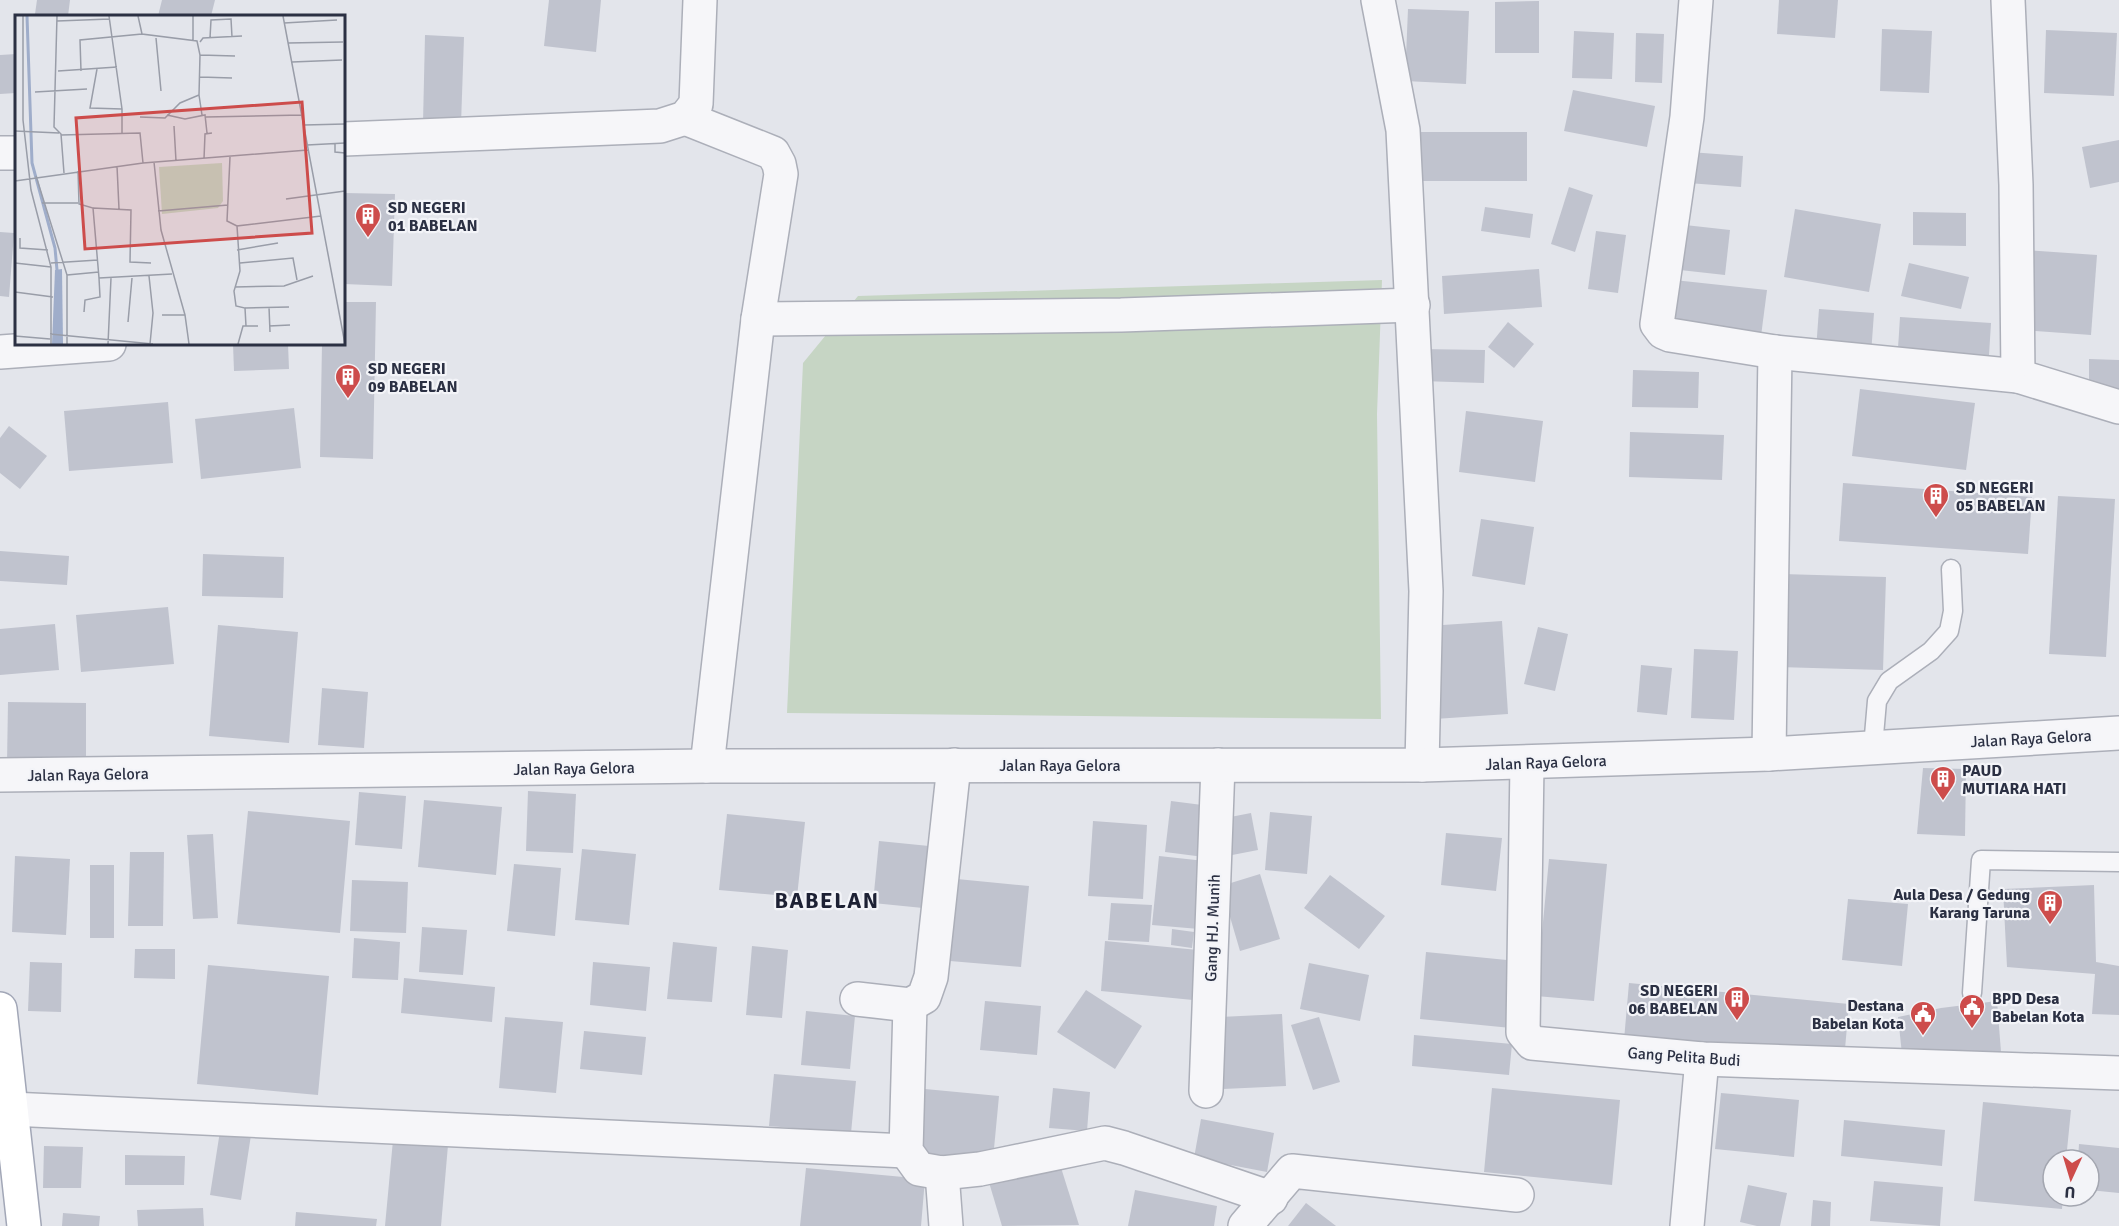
<svg xmlns="http://www.w3.org/2000/svg" width="2119" height="1226" font-family="Signika,sans-serif">
	<rect width="100%" height="100%" fill="#e3e5eb"/>
	<!-- green -->
	<path fill="#c6d5c4" d="M1382,280L1377,414L1381,719L787,713L803,363L858,296Z"/>
	<!-- building -->
	<g fill="#c0c3ce">
		<path d="M37,0H70L68,16L35,14Z"/>
		<path d="M162,0H215L211,16H158Z"/>
		<path d="M549,0H601L596,52L544,46Z"/>
		<path d="M1779,0H1838L1835,38L1777,34Z"/>
		<path d="M1539,1V53H1495V2Z"/>
		<path d="M1408,9L1469,11L1466,84L1405,81Z"/>
		<path d="M1882,29L1932,31L1929,93L1880,91Z"/>
		<path d="M2046,30L2117,33L2114,96L2044,93Z"/>
		<path d="M1574,31L1614,33L1612,79L1572,78Z"/>
		<path d="M1636,33L1664,34L1662,83L1635,82Z"/>
		<path d="M425,35L464,37L461,124L423,123Z"/>
		<path d="M16,54V93L0,94V55Z"/>
		<path d="M1573,90L1655,106L1647,147L1564,131Z"/>
		<rect x="1415" y="132" width="112" height="49"/>
		<path d="M2119,140V182L2090,188L2082,147Z"/>
		<path d="M1690,152L1743,156L1741,187L1688,183Z"/>
		<path d="M1569,187L1593,195L1575,252L1551,244Z"/>
		<path d="M344,193L395,194L392,286L344,284Z"/>
		<path d="M1485,207L1533,214L1530,238L1481,231Z"/>
		<path d="M1795,209L1881,224L1869,292L1784,277Z"/>
		<path d="M1913,212L1966,213V246L1913,245Z"/>
		<path d="M1676,224L1730,230L1725,275L1671,269Z"/>
		<path d="M1596,231L1626,235L1618,293L1588,289Z"/>
		<path d="M0,232L14,233L9,297L0,296Z"/>
		<path d="M2026,250L2097,255L2091,335L2021,330Z"/>
		<path d="M1909,263L1969,277L1961,309L1901,296Z"/>
		<path d="M1539,269L1542,307L1444,314L1442,276Z"/>
		<path d="M1674,280L1767,290L1761,336L1670,326Z"/>
		<path d="M344,302H376L373,459L320,457L322,344H344Z"/>
		<path d="M1819,309L1874,313L1871,354L1816,350Z"/>
		<path d="M1900,317L1991,323L1988,371L1897,364Z"/>
		<path d="M1508,322L1534,344L1514,368L1488,347Z"/>
		<path d="M233,344H288L289,369L234,371Z"/>
		<path d="M1421,349L1485,350L1484,383L1421,381Z"/>
		<path d="M2089,359L2119,360V396L2089,395Z"/>
		<path d="M1633,370L1699,372L1698,408L1632,407Z"/>
		<path d="M1860,389L1975,403L1966,470L1852,456Z"/>
		<path d="M168,402L173,463L69,471L64,411Z"/>
		<path d="M294,408L301,468L201,479L195,419Z"/>
		<path d="M1466,411L1543,421L1535,482L1459,472Z"/>
		<path d="M9,426L47,456L20,489L0,473V438Z"/>
		<path d="M1630,432L1724,435L1722,480L1629,477Z"/>
		<path d="M1843,483L2032,497L2028,554L1839,541Z"/>
		<path d="M2058,496L2115,499L2106,657L2049,654Z"/>
		<path d="M1481,519L1534,527L1525,585L1472,576Z"/>
		<path d="M0,551L69,556L67,585L0,581Z"/>
		<path d="M203,554L284,557L283,598L202,596Z"/>
		<path d="M1782,574L1886,577L1883,670L1778,667Z"/>
		<path d="M168,607L174,664L81,672L76,615Z"/>
		<path d="M1502,621L1508,714L1435,719L1428,626Z"/>
		<path d="M55,624L59,670L0,675V629Z"/>
		<path d="M218,625L298,632L289,743L209,736Z"/>
		<path d="M1538,627L1568,634L1555,691L1524,684Z"/>
		<path d="M1694,649L1738,651L1734,720L1691,718Z"/>
		<path d="M1641,665L1672,668L1667,715L1637,712Z"/>
		<path d="M322,688L368,692L364,748L318,745Z"/>
		<path d="M8,702L86,703V765L7,764Z"/>
		<path d="M1923,768L1966,769L1965,836L1917,834Z"/>
		<path d="M528,791L576,794L573,853L526,851Z"/>
		<path d="M359,792L406,796L402,849L355,845Z"/>
		<path d="M424,800L502,807L496,875L418,867Z"/>
		<path d="M1171,801L1210,806L1204,857L1165,852Z"/>
		<path d="M248,811L350,821L340,933L237,924Z"/>
		<path d="M1270,812L1312,816L1307,874L1265,870Z"/>
		<path d="M1251,813L1258,850L1227,856L1220,819Z"/>
		<path d="M727,814L805,822L797,897L719,890Z"/>
		<path d="M1093,821L1147,825L1143,899L1088,896Z"/>
		<path d="M1446,833L1502,838L1496,891L1441,885Z"/>
		<path d="M213,834L218,918L193,919L187,835Z"/>
		<path d="M879,841L939,847L933,909L873,903Z"/>
		<path d="M582,849L636,854L629,925L575,920Z"/>
		<path d="M130,852H164L163,926H128Z"/>
		<path d="M15,856L70,859L66,935L12,932Z"/>
		<path d="M1159,856L1205,861L1199,929L1152,925Z"/>
		<path d="M1549,859L1607,864L1594,1001L1536,996Z"/>
		<path d="M514,864L561,868L555,936L507,931Z"/>
		<rect x="90" y="865" width="24" height="73"/>
		<path d="M1260,874L1280,939L1240,951L1221,886Z"/>
		<path d="M1330,875L1385,916L1359,949L1304,908Z"/>
		<path d="M957,879L1029,886L1021,967L950,961Z"/>
		<path d="M352,880L408,882L406,933L350,931Z"/>
		<path d="M2094,885L2096,962L2119,966V1015L2092,1014L2095,974L2007,967L2003,889Z"/>
		<path d="M1848,899L1908,904L1902,966L1842,960Z"/>
		<path d="M1111,903L1152,905L1149,942L1108,940Z"/>
		<path d="M422,927L467,930L463,975L419,972Z"/>
		<path d="M1172,929L1194,932L1192,948L1171,945Z"/>
		<path d="M354,938L400,942L398,980L352,978Z"/>
		<path d="M1105,941L1198,950L1193,1000L1101,991Z"/>
		<path d="M673,942L717,947L712,1002L667,999Z"/>
		<path d="M752,946L788,950L782,1018L746,1015Z"/>
		<path d="M135,949H175V979L134,978Z"/>
		<path d="M1426,952L1517,961L1511,1028L1420,1019Z"/>
		<path d="M30,962L62,963L61,1012L28,1011Z"/>
		<path d="M593,962L650,967L646,1011L590,1005Z"/>
		<path d="M1309,963L1369,975L1360,1021L1300,1009Z"/>
		<path d="M208,965L329,976L318,1095L197,1084Z"/>
		<path d="M404,978L495,987L492,1022L401,1013Z"/>
		<path d="M1629,983L1849,1004L1844,1060L1624,1040Z"/>
		<path d="M1086,990L1142,1026L1115,1069L1057,1032Z"/>
		<path d="M985,1001L1041,1006L1037,1055L980,1050Z"/>
		<path d="M1997,1001L2001,1052L1903,1063L1898,1017L1941,1008Z"/>
		<path d="M806,1011L855,1016L850,1069L801,1065Z"/>
		<path d="M1282,1014L1286,1086L1223,1089L1220,1017Z"/>
		<path d="M505,1017L563,1022L556,1093L499,1088Z"/>
		<path d="M1319,1017L1340,1082L1313,1090L1291,1025Z"/>
		<path d="M584,1031L646,1037L642,1075L580,1069Z"/>
		<path d="M1414,1035L1512,1044L1509,1075L1412,1066Z"/>
		<path d="M774,1074L856,1081L851,1133L769,1126Z"/>
		<path d="M1053,1088L1090,1092L1087,1131L1049,1128Z"/>
		<path d="M1492,1088L1620,1100L1612,1185L1484,1172Z"/>
		<path d="M925,1089L999,1096L993,1159L919,1153Z"/>
		<path d="M1721,1093L1799,1100L1794,1157L1715,1149Z"/>
		<path d="M1983,1102L2071,1110L2066,1160H2053V1196H2063L2062,1209L1974,1201Z"/>
		<path d="M1201,1119L1274,1133L1267,1172L1194,1158Z"/>
		<path d="M1844,1120L1945,1130L1942,1166L1841,1156Z"/>
		<path d="M220,1131L251,1135L241,1200L210,1195Z"/>
		<path d="M393,1140L448,1145L441,1226H385Z"/>
		<path d="M2079,1144L2119,1148V1193L2089,1190V1160H2078Z"/>
		<path d="M44,1146L83,1147L81,1188H43Z"/>
		<path d="M125,1155L185,1156L184,1185H125Z"/>
		<path d="M1058,1158L1079,1225L1002,1226L988,1179Z"/>
		<path d="M806,1168L925,1179L921,1226H800Z"/>
		<path d="M1874,1181L1943,1187L1940,1226L1870,1221Z"/>
		<path d="M1748,1185L1787,1193L1780,1226H1757L1740,1222Z"/>
		<path d="M1135,1190L1217,1206L1214,1226H1128Z"/>
		<path d="M1813,1200L1831,1202L1830,1226H1811Z"/>
		<path d="M1306,1203L1336,1226H1288Z"/>
		<path d="M203,1208L204,1226H138L137,1210Z"/>
		<path d="M296,1212L377,1219L376,1226H295Z"/>
		<path d="M63,1213L100,1216L99,1226H62Z"/>
	</g>
	<g fill="none" stroke-linecap="round" stroke-linejoin="round">
		<defs>
			<g id="service">
				<path d="M1873,747L1877,701L1889,681L1931,651L1949,631L1953,611L1951,569"/>
				<path d="M1972,993L1981,860L2119,862"/>
			</g>
			<g id="minor">
				<path d="M1378,0L1403,130L1426,591L1422,765"/>
				<path d="M1696,0L1687,117L1657,324L1663,332L1670,335L1775,352L2018,376"/>
				<path d="M2008,0L2016,185L2018,376L2119,407"/>
				<path d="M685,118L773,153L779,164L781,174L758,319L707,766"/>
				<path d="M344,139L660,126L685,118L696,104L700,0"/>
				<path d="M0,153H16"/>
				<path d="M758,319L1121,315L1413,305"/>
				<path d="M0,352L109,344"/>
				<path d="M1769,754L1775,352"/>
				<path d="M1527,763L1523,1032L1532,1043L1702,1059L2119,1073"/>
				<path d="M857,999L910,1005L924,997L931,977L954,765"/>
				<path d="M910,1005L906,1151L919,1169L942,1173L980,1169L1105,1143L1124,1148L1271,1198"/>
				<path d="M1206,1091L1218,765"/>
				<path d="M11,1109L906,1151"/>
				<path d="M942,1173L946,1226"/>
				<path d="M1245,1226L1292,1171L1517,1195"/>
				<path d="M1687,1226L1702,1059"/>
			</g>
			<path id="tertiary" d="M0,775L707,766L1422,765L1769,754L2119,733"/>
			<path id="primary" d="M0,1009L24,1226"/>
		</defs>
		<!-- service casing -->
		<use href="#service" stroke="#acafb9" stroke-width="21"/>
		<!-- minor casing -->
		<use href="#minor" stroke="#acafb9" stroke-width="36"/>
		<!-- tertiary casing -->
		<use href="#tertiary" stroke="#acafb9" stroke-width="36"/>
		<!-- primary casing -->
		<use href="#primary" stroke="#a2a7b7" stroke-width="36"/>
		<!-- service -->
		<use href="#service" stroke="#f6f6f9" stroke-width="18"/>
		<!-- minor -->
		<use href="#minor" stroke="#f6f6f9" stroke-width="33"/>
		<!-- tertiary -->
		<use href="#tertiary" stroke="#f6f6f9" stroke-width="33"/>
		<!-- primary -->
		<use href="#primary" stroke="#fff" stroke-width="33"/>
	</g>
	<!-- icons -->
	<defs>
		<symbol id="building-pin" viewBox="-11 -11 22 30"><path d="M0 17L-7.5 6A9.5 9.5 0 1 1 7.5 6Z" fill="#cd4c4b" stroke="#f3f4f8"/><path d="M-4-6H4V6H1V3H-1V6H-4ZM-2.5-4.3h1.7v1.8h-1.7ZM.8-4.3h1.7v1.8H.8ZM-2.5-1h1.7V.8h-1.7ZM.8-1h1.7V.8H.8Z" fill="#fff"/></symbol>
		<symbol id="civic-pin" viewBox="-11 -11 22 30"><path d="M0 17L-7.5 6A9.5 9.5 0 1 1 7.5 6Z" fill="#cd4c4b" stroke="#f3f4f8"/><path d="M-.6-6.5H3V-4.5H.6V-3L4-1V1h2V6H-6V1h2V-1L-.6-3ZM-1.2 2.5V6h2.4V2.5Z" fill="#fff"/></symbol>
	</defs>
	<g fill-rule="evenodd">
		<use href="#building-pin" x="353" y="201" width="30" height="40"/>
		<use href="#building-pin" x="333" y="362" width="30" height="40"/>
		<use href="#building-pin" x="1921" y="481" width="30" height="40"/>
		<use href="#building-pin" x="1928" y="764" width="30" height="40"/>
		<use href="#building-pin" x="2035" y="888" width="30" height="40"/>
		<use href="#building-pin" x="1722" y="984" width="30" height="40"/>
		<use href="#civic-pin" x="1957" y="992" width="30" height="40"/>
		<use href="#civic-pin" x="1908" y="999" width="30" height="40"/>
	</g>
	<g text-anchor="middle" stroke-width="4.5" stroke-linejoin="round" paint-order="stroke">
		<!-- poi labels -->
		<g font-size="16" font-weight="bold" fill="#2b3043" stroke="#f3f4f8" text-anchor="start">
			<text x="388" y="213">SD NEGERI<tspan x="388" dy="18">01 BABELAN</tspan></text>
			<text x="368" y="374">SD NEGERI<tspan x="368" dy="18">09 BABELAN</tspan></text>
			<text x="1956" y="493">SD NEGERI<tspan x="1956" dy="18">05 BABELAN</tspan></text>
			<text x="1962" y="776">PAUD<tspan x="1962" dy="18">MUTIARA HATI</tspan></text>
			<text x="2030" y="900" text-anchor="end">Aula Desa / Gedung<tspan x="2030" dy="18">Karang Taruna</tspan></text>
			<text x="1718" y="996" text-anchor="end">SD NEGERI<tspan x="1718" dy="18">06 BABELAN</tspan></text>
			<text x="1992" y="1004">BPD Desa<tspan x="1992" dy="18">Babelan Kota</tspan></text>
			<text x="1904" y="1011" text-anchor="end">Destana<tspan x="1904" dy="18">Babelan Kota</tspan></text>
		</g>
		<!-- street labels -->
		<g font-size="16" fill="#2b3043" stroke="#f3f4f8">
			<text transform="translate(2031 738) rotate(-3)" y="6">Jalan Raya Gelora</text>
			<text transform="translate(1546 762) rotate(-2)" y="6">Jalan Raya Gelora</text>
			<text x="1060" y="771">Jalan Raya Gelora</text>
			<text transform="translate(574 768) rotate(-1)" y="6">Jalan Raya Gelora</text>
			<text transform="translate(88 774) rotate(-1)" y="6">Jalan Raya Gelora</text>
			<text transform="translate(1212 928) rotate(-88)" y="6">Gang HJ. Munih</text>
			<text transform="translate(1684 1056) rotate(4)" y="6">Gang Pelita Budi</text>
		</g>
		<!-- district labels -->
		<g font-size="22" font-weight="bold" letter-spacing="1.5" fill="#1d2134" stroke="#f3f4f8">
			<text x="827" y="908">BABELAN</text>
		</g>
	</g>
	<!-- overview -->
	<g transform="translate(15 15)">
		<rect width="330" height="330" fill="#e3e5eb"/>
		<path d="M207,148L208,186L203,193L147,199L144,152Z" fill="#c6d5c4"/>
		<path d="M47,254L48,329H37L40,255Z" fill="#9fadca"/>
		<path fill="none" stroke="#9fadca" stroke-width="3" d="M12,1L17,148L40,233L43,266"/>
		<path fill="none" stroke="#999da8" stroke-width="1.5" d="M8,1V105L16,175L36,252V329M42,1L39,112L46,119L49,158M94,1L107,94V118M123,1L127,19L182,26L185,40L184,80L165,88L150,103L125,102M178,1V25M268,1L330,329M42,6L95,4M269,8L322,5M141,23L146,76M195,23L196,5L216,4L217,22M185,27L188,23L227,21M273,28L328,27M185,40L220,41M277,47L327,45M82,54L75,93L107,94M43,56L102,52M66,56L65,25L127,19M185,62L217,63M20,77L72,74M184,80L187,100M152,100L170,104L190,100L192,118M191,102L287,100M289,110L330,109M159,111L161,146M0,116L44,118M46,120L125,118L128,148M320,128V137L330,138M292,130L330,128M215,142L212,206L222,211M189,144L190,119L197,118M139,147L146,215L170,300L174,329M102,151L104,194M63,156L64,189L78,193L84,263L85,282L70,285L69,297M21,161L52,260V329M0,166L128,148L293,135M271,184L330,176M27,188H63M78,193L116,195L115,247L136,248M143,196L213,190M5,223V233L33,235M222,235L263,228M0,248L36,252M36,248L83,245M225,248L278,243L282,265M52,260L84,257M134,261L138,298L135,329M84,263L157,259M220,272L269,271L298,261M0,277L38,282M254,292L255,317M230,293L274,292M147,300H170M113,307L117,263M231,311L230,293L221,291L219,276L225,256L222,211L306,201M254,311L275,310M35,319L138,329M0,321L35,324M93,329L96,263M223,329L228,311H243"/>
		<path fill="#cd4c4b" fill-opacity="0.15" stroke="#cd4c4b" stroke-width="3" d="M287,87L297,218L70,234L61,103Z"/>
		<rect width="330" height="330" fill="none" stroke="#2b3043" stroke-width="3"/>
	</g>
	<!-- north arrow -->
	<g transform="translate(2071 1178) rotate(184)"><circle r="28" fill="#f3f4f8" stroke="#a3a6b0" stroke-width="1.5"/>
	<path d="M0-4.5L10 22L0 15L-10 22Z" fill="#cd4c4b"/>
	<text y="-9" font-size="16" font-weight="bold" text-anchor="middle" fill="#2b3043">U</text>
	</g>
</svg>
